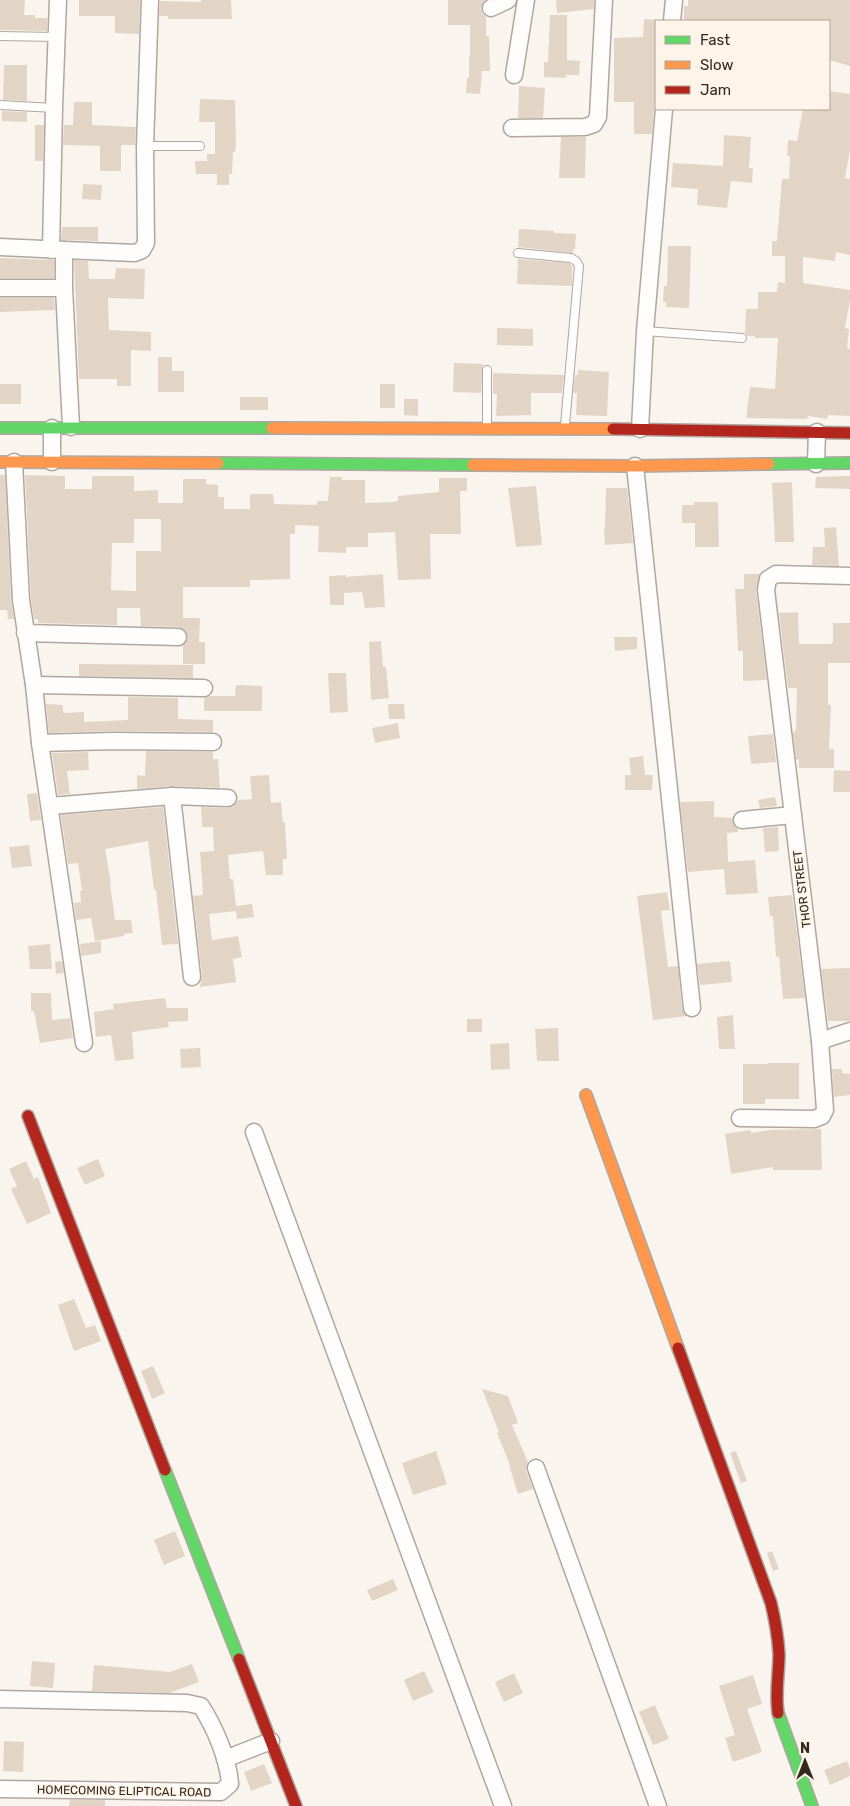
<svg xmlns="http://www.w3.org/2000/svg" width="850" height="1806" font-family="Rubik,sans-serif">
	<rect width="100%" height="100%" fill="#faf4ee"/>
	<!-- building -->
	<g fill="#e3d5c6" fill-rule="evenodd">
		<path d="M0,0H25L24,15H35V18H47V31L0,30Z"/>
		<path d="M79,0H140L139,34L115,33V16H79Z"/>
		<path d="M201,0H231L232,19H168V16H159L160,1L201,2Z"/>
		<path d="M448,0H485L481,8L482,13L486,17V36H489L490,71H482L480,94L466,93L467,78H469V56H470V25H448Z"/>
		<path d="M556,0H594V9L557,13Z"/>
		<path d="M688,0H850V66L829,60V21H684V6H688Z"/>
		<path d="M550,15H567V60L580,61L579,75H566V78L544,77V62H548Z"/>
		<path d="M644,19L656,20V103L654,108L652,134H634V102H614V38L643,37Z"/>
		<path d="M4,65H27V101L3,100Z"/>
		<path d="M519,86L545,88L543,118H518Z"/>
		<path d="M829,91L850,94V150L845,178L850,179V255L836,252L835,261L803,257V283L850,290V300L845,328L849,329L847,348L850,349V416L828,415L827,419L808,416L807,419L746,418L750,387L775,389L778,338H755V336H747L745,333L746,309H758V292H777L778,282L785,283V256H772V241H777L782,179H789L790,156H787L788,140L797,141L803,109H829Z"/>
		<path d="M200,99L235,100L236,144L235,152H233L232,174H229V185H217V174H196L195,161H207V154H215V122H199Z"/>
		<path d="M74,102H92V125L136,127L135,145H121V171H100V146L63,145L64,125H73Z"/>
		<path d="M2,111L27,112V122L2,121Z"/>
		<path d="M35,125H44L43,161H35Z"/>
		<path d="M724,135L751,137L749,168H753L752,183L731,181L727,208L697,205L698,189L671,187L673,163L723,166Z"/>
		<path d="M561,137H586L585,178H559Z"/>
		<path d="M83,184L102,185L101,200L82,199Z"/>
		<path d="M62,227H98V241L61,240Z"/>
		<path d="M519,229L554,231V233L576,234L575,249H573V253L518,247Z"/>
		<path d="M668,246H691L689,308L666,307V302H663L664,286H667Z"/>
		<path d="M0,258L54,260V278H0Z"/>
		<path d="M518,259L569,263L572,266V286L517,284Z"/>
		<path d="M74,260L88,261L89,279H115L116,268L145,269L144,299L108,298L109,330L151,332V351L131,350V386H117V379H79Z"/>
		<path d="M0,298H54L55,310L0,312Z"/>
		<path d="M497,328L533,329V346L497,345Z"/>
		<path d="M158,357H172V371H184V392H158Z"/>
		<path d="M454,363L483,364L481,393L453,392Z"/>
		<path d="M578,370L609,372L607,416L576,415L577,393H573L575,375H578Z"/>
		<path d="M493,373L564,375L562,393H531V415L496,416L497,394H493Z"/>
		<rect x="0" y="384" width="21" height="20"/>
		<rect x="380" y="384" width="15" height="24"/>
		<rect x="240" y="397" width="28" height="13"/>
		<path d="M404,399H418V416L404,415Z"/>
		<path d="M0,475H5L11,601L14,619H8L7,610H0Z"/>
		<path d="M25,475L65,476V489H92V476H134V491L158,490V503H183V479H206V484L218,485V497H224V509H250V494H273L274,504L317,505V501H328L330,477H342V480H365V503L393,502L398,501V496L439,492V478H467V491H460L461,534H430L431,579L398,580L395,532L368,533V547H346V553L318,552L319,526L295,525V534H290V579L250,580V587H183V618H200L199,642H205V664H183V646L188,638L186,632L178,627L141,626L140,608H117V625L38,623V619H34L31,599ZM134,519H161V551H136V591L111,590L112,543H134Z"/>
		<path d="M850,476V489L815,488L816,477Z"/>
		<path d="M792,482L794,542H775L772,483Z"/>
		<path d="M536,486L542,545L516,547L508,488Z"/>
		<path d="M606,488H627L633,543L605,545L604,529H605Z"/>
		<path d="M694,502H718L719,547H695V523H682V505H694Z"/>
		<path d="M836,527L839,566L812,565L813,547H825L824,528Z"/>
		<path d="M383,574L385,607L365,608L362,592L344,593V605H330L329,576L346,575V577Z"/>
		<path d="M744,574H760L756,591L767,680L743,681V651H738L735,589H744Z"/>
		<path d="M798,612L799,644H831L833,642V623H850V663H828V705H831L829,749H834V768H799V759L796,760L793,732H795L796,728L797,688H788L779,613Z"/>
		<path d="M614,637H637V649L615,651Z"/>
		<path d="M381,641L383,667H386L389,698L371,700L369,642Z"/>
		<path d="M79,664L193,665V678L79,676Z"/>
		<path d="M328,673H346L348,712L330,713Z"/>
		<path d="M236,685L262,686V711H204V698L209,696H235Z"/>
		<path d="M128,697L178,698V719L213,720V732L113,731L49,733L46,704L63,705V713L84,712V722L128,720Z"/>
		<path d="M388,704H404L405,719H389Z"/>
		<path d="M398,723L400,738L375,743L372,728Z"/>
		<path d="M773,734L776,762L751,764L748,736Z"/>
		<path d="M146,751L213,752V759H218L220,788L172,786L137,789V775L145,776Z"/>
		<path d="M88,752L89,770L67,771L70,794L58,795L52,753Z"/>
		<path d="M643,756L645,775H653L652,790H625V775H631L629,758Z"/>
		<path d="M834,770L850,771V792H833Z"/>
		<path d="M269,775L271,803L281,802L283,823L285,822L287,859H283V875H266L263,851L228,855L230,879H233L236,906L252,904L254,917L237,919L236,911L209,914L212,940L238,936L242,957L233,959L236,982L200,987L202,976L193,896L203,895L200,852L214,851L213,827H202L201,807L228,808L233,807L238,800L252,799L250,776Z"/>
		<path d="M37,793L41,820L30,821L27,794Z"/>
		<path d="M775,797L777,806L760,808L758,800Z"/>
		<path d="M714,801V817L732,818L734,825L738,829V832L727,833L728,862L755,860L758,893L726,895L724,869L688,872L680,802Z"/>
		<path d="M163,807L178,944L162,945L156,889L154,890L148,841L105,849L111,883H110L115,920H131L133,933L124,934V936L95,941L91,918L76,920L74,903L81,902L80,891H82L78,863L68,864L61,815Z"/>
		<path d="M778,827L779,851L765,852L763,828Z"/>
		<path d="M29,845L32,866L12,868L9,847Z"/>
		<path d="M667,892L670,910L661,911L668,967L678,966L682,1009L687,1016L653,1020L637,896Z"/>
		<path d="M792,895L805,998L783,999L779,957H776L773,916H770L768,897Z"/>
		<path d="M101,941V953L81,956L80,944Z"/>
		<path d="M50,944L52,969H30L28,946Z"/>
		<path d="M62,961L64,973L56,974L55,962Z"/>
		<path d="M730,961L732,982L700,985L697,964Z"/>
		<path d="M850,968V1021H828L821,969Z"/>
		<path d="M31,993H51L52,1020L70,1018L73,1038L40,1043L34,1011H31Z"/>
		<path d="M165,998L167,1008H188V1021L168,1022L169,1027L132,1032L134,1059L115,1061L111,1035L96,1037L94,1012L114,1009L113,1004Z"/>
		<path d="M733,1015L735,1049H719L717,1017Z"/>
		<rect x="467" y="1019" width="15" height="13"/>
		<path d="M558,1028L559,1061H537L535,1029Z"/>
		<path d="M509,1043L510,1069L491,1070L490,1044Z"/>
		<path d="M200,1048L201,1067L181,1068L180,1049Z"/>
		<path d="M768,1063H799V1099H765V1104H743V1064H768Z"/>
		<path d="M832,1069H842V1073L850,1074V1095L834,1097Z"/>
		<path d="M821,1129L822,1170H773V1167L731,1174L725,1134L750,1130L751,1133L771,1130Z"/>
		<path d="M98,1159L105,1176L85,1185L77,1168Z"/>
		<path d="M26,1161L34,1179L38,1177L51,1213L27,1224L11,1189L17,1186L9,1169Z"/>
		<path d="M74,1299L86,1328L95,1325L101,1341L74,1351L58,1305Z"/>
		<path d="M153,1366L165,1393L152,1399L141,1371Z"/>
		<path d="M482,1389L508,1396L518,1423L512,1425L528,1462L526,1471L533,1489L518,1494L509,1465H510L497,1433L499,1432Z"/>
		<path d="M436,1451L447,1484L413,1495L402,1463Z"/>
		<path d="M736,1451L747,1481L741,1483L730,1453Z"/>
		<path d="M175,1531L185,1556L164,1565L154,1540Z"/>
		<path d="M772,1551L779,1569L773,1571L767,1553Z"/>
		<path d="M393,1579L398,1590L372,1601L367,1590Z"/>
		<path d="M32,1661L55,1663L53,1688L30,1686Z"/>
		<path d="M192,1664L199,1682L169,1693L92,1691L94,1665L170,1672Z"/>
		<path d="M424,1671L434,1692L413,1701L404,1680Z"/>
		<path d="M514,1673L523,1693L504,1702L495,1682Z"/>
		<path d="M753,1675L762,1704L747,1709L762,1752L733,1762L725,1738L735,1735L719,1686Z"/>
		<path d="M655,1705L669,1739L653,1745L639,1712Z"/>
		<path d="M4,1741L24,1742L23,1772L3,1771Z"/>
		<path d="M847,1761L850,1769V1776L830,1785L824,1770Z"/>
		<path d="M264,1764L272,1783L251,1791L244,1772Z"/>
		<path d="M70,1800H105V1806H69Z"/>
	</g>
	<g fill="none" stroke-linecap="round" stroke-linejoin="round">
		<defs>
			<g id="lane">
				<path d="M0,36L56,37"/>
				<path d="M0,105L54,108"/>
				<path d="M145,146H200"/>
				<path d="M518,253L571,258L576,261L579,266L565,425"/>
				<path d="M645,331L742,338"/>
				<path d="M487,427V370"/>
			</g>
			<g id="street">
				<path d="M491,8L508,0"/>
				<path d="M672,21L674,0"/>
				<path d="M514,75L526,0"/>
				<path d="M512,128L585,127L594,124L598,117L604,0"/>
				<path d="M0,247L64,250V288L71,427"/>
				<path d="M51,250L54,108L58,0"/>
				<path d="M64,250L135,253L142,250L146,243L145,146L150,0"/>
				<path d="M0,288H64"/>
				<path d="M52,428V462"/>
				<path d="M640,429L645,331L664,109"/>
				<path d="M14,462L21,600L34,685L40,743L84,1043"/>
				<path d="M816,464L817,432"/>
				<path d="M635,466L692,1008"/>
				<path d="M25,633L178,637"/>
				<path d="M34,685L204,688"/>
				<path d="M40,743L113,741L213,742"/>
				<path d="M172,796L192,977"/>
				<path d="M50,806L172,796L228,798"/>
				<path d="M742,820L793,815"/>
				<path d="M820,1041L850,1031"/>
				<path d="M740,1118L814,1119L822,1116L825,1110L820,1041L766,590L768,579L776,574L850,576"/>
				<path d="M254,1132L503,1806"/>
				<path d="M536,1468L658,1806"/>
				<path d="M0,1699L187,1703L201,1706C215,1728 228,1758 230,1784L221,1792L0,1789"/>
				<path d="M225,1759L271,1741"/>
			</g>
			<g id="fast">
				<path d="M0,428H272"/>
				<path d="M218,463L473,465"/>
				<path d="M769,464L850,463"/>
				<path d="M165,1470L239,1659"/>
				<path d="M778,1713L812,1806"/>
			</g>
			<g id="slow">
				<path d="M272,428L613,429"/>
				<path d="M0,462L218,463"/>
				<path d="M473,465L635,466L769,464"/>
				<path d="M586,1095L678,1348"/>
			</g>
			<g id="jam">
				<path d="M613,429L850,433"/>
				<path d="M28,1116L165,1470"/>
				<path d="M678,1348L771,1603C775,1620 778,1636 779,1654C779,1674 775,1693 778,1713"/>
				<path d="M239,1659L296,1806"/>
			</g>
		</defs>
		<!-- lane casing -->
		<use href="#lane" stroke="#afa7a0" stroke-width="10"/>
		<!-- street casing -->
		<use href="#street" stroke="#afa7a0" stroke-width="19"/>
		<!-- fast casing -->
		<use href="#fast" stroke="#afa7a0" stroke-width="14"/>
		<!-- slow casing -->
		<use href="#slow" stroke="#afa7a0" stroke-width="14"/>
		<!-- jam casing -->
		<use href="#jam" stroke="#afa7a0" stroke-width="14"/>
		<!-- lane -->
		<use href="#lane" stroke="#fefdfc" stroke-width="8"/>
		<!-- street -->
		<use href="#street" stroke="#fefdfc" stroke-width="16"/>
		<!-- fast -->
		<use href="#fast" stroke="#63d668" stroke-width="11"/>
		<!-- slow -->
		<use href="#slow" stroke="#ff974d" stroke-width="11"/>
		<!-- jam -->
		<use href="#jam" stroke="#b3261e" stroke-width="11"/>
	</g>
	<g text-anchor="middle" stroke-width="4" stroke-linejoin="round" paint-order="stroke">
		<!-- street labels -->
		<g font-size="12" fill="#33291f" stroke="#fff4e9">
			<text transform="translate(802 889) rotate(-97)" y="4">THOR STREET</text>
			<text transform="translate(124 1791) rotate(1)" y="4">HOMECOMING ELIPTICAL ROAD</text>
		</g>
	</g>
	<!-- legend -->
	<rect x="655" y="20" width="175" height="90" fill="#fff4e9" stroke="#ada398"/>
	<rect x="665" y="36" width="25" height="8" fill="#63d668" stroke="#ada398"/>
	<text x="700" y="45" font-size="15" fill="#33291f">Fast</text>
	<rect x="665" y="61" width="25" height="8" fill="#ff974d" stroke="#ada398"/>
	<text x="700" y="70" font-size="15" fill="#33291f">Slow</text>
	<rect x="665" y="86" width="25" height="8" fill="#b3261e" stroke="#ada398"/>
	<text x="700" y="95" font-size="15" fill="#33291f">Jam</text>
	<!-- north arrow -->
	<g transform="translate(805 1761)" stroke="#fff4e9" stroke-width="4" paint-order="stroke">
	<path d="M0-4L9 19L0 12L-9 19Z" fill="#33291f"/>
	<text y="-8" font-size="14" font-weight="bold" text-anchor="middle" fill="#33291f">N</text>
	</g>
</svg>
